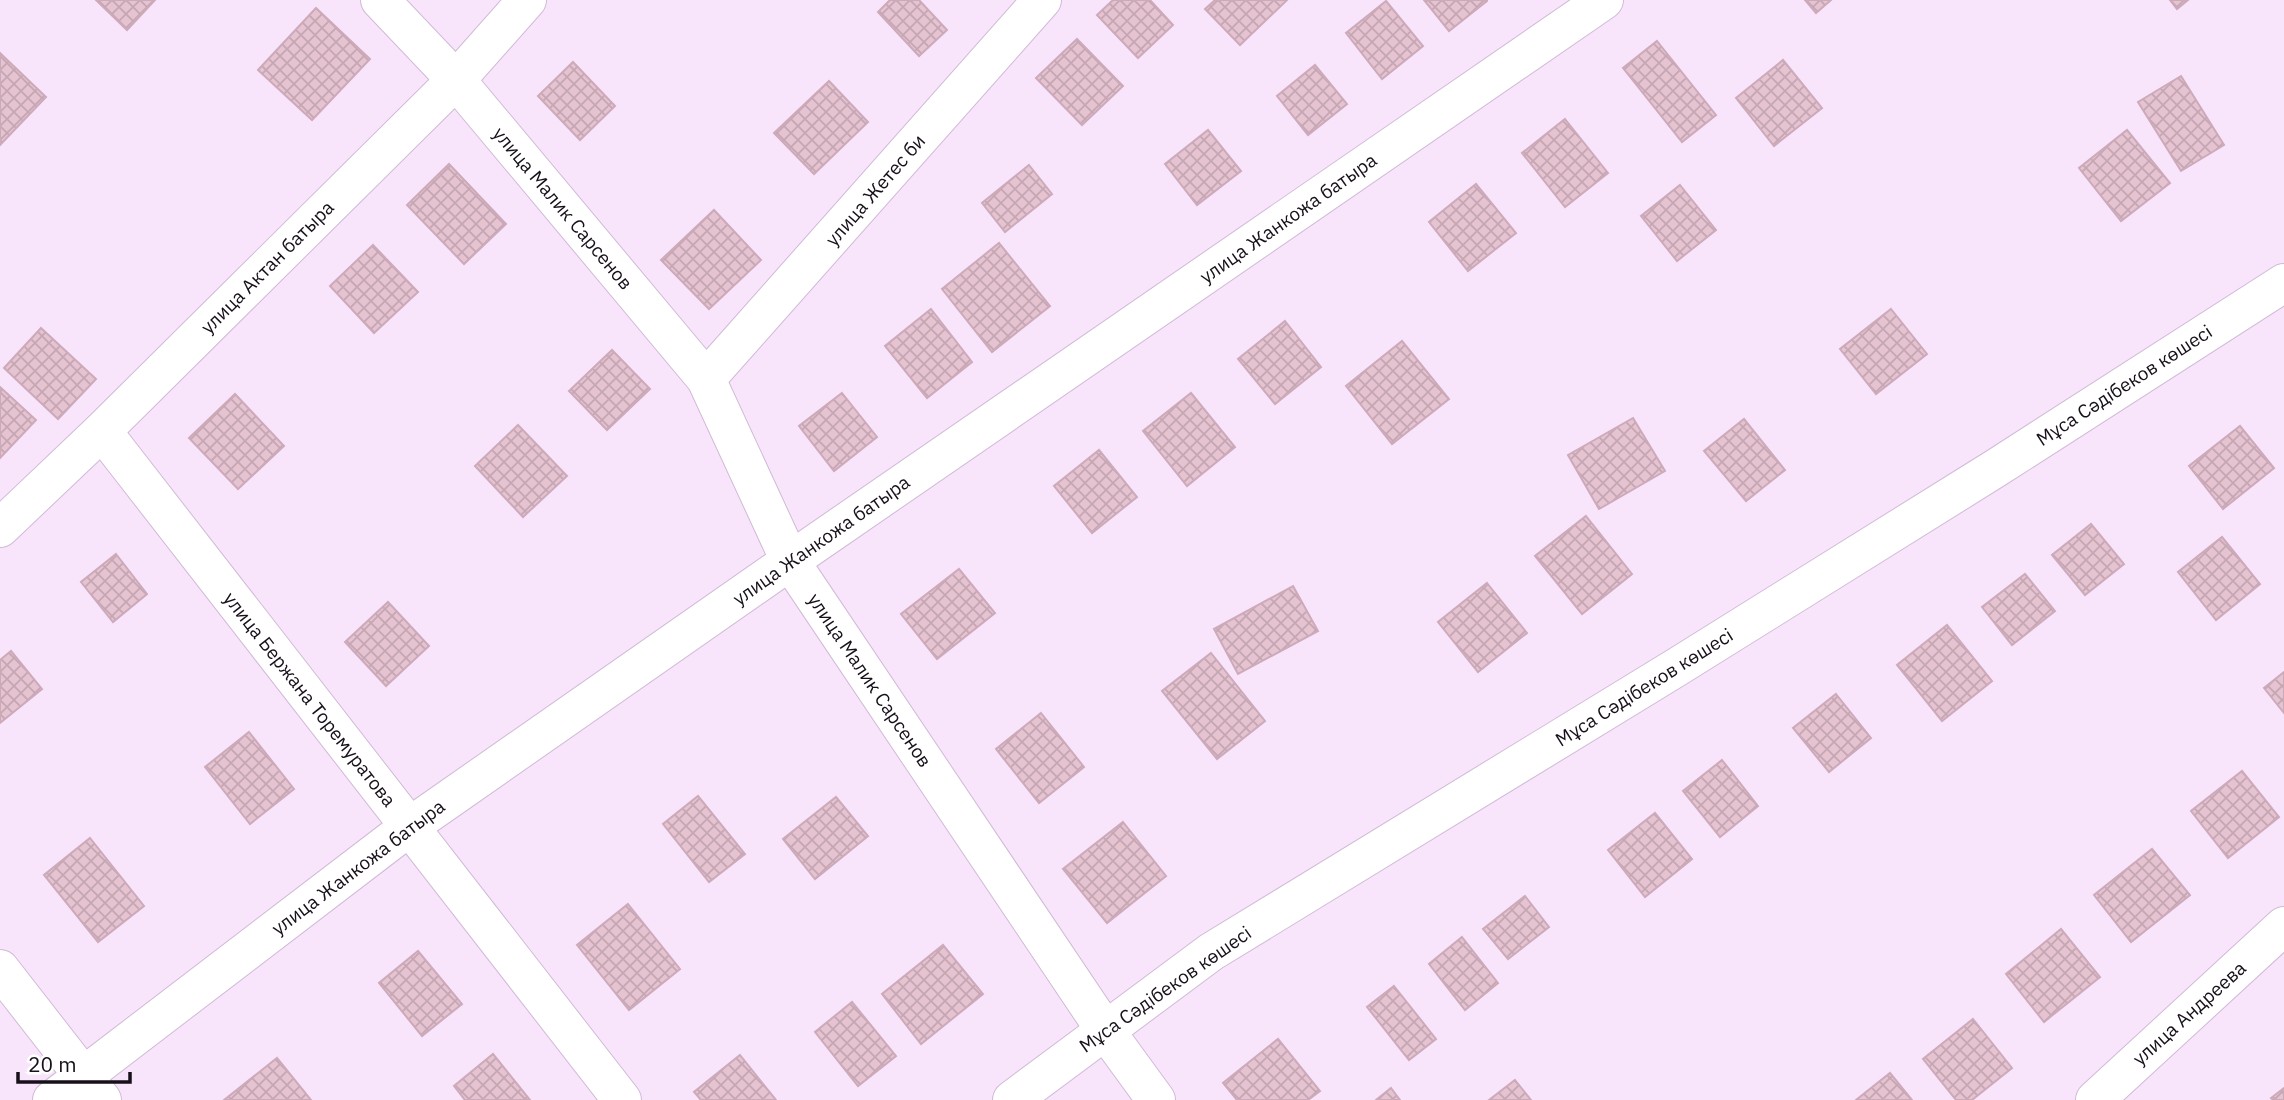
<svg xmlns="http://www.w3.org/2000/svg" width="2284" height="1100" font-family="'IBM Plex Sans',sans-serif">
	<defs>
		<pattern id="building-cross-hatch" width="8" height="8" patternUnits="userSpaceOnUse" patternTransform="scale(1.75)"><rect width="8" height="8" fill="#e6c3d1"/><path d="M0 0l8 8M0 8l8-8" fill="none" stroke="#c5a6b3"/></pattern>
	</defs>
	<rect width="100%" height="100%" fill="#f8e5fc"/>
	<!-- building -->
	<g fill="url(#building-cross-hatch)" stroke="#cdaab9" stroke-width="2">
		<path d="M96,0H155L127,30Z"/>
		<path d="M890,0H919L947,30L919,56L878,12Z"/>
		<path d="M1113,0H1150L1173,25L1138,58L1097,15Z"/>
		<path d="M1215,0H1287L1240,45L1205,9Z"/>
		<path d="M1424,0H1487V1L1449,31Z"/>
		<path d="M1805,0H1831L1816,13Z"/>
		<path d="M2170,0H2188L2177,9Z"/>
		<path d="M1386,1L1423,46L1382,79L1346,33Z"/>
		<path d="M316,8L370,59L312,120L258,70Z"/>
		<path d="M1077,39L1123,86L1082,125L1036,78Z"/>
		<path d="M1657,41L1716,115L1682,142L1623,68Z"/>
		<path d="M0,53L46,97L0,145Z"/>
		<path d="M1783,60L1822,108L1774,146L1736,98Z"/>
		<path d="M573,62L615,106L580,140L538,96Z"/>
		<path d="M1315,65L1347,104L1308,135L1277,96Z"/>
		<path d="M2181,76L2224,145L2181,171L2138,102Z"/>
		<path d="M829,81L868,122L814,174L774,133Z"/>
		<path d="M1565,119L1608,173L1565,207L1522,153Z"/>
		<path d="M1208,130L1241,171L1197,205L1165,164Z"/>
		<path d="M2127,130L2170,183L2121,221L2079,168Z"/>
		<path d="M449,164L506,224L464,264L407,205Z"/>
		<path d="M1029,165L1052,194L1005,232L982,203Z"/>
		<path d="M1476,184L1516,233L1468,271L1429,222Z"/>
		<path d="M1680,185L1716,230L1677,261L1641,216Z"/>
		<path d="M714,210L761,260L709,309L661,260Z"/>
		<path d="M999,243L1050,306L992,352L942,289Z"/>
		<path d="M373,245L418,292L374,333L330,286Z"/>
		<path d="M931,309L972,362L927,398L885,346Z"/>
		<path d="M1891,309L1927,354L1876,394L1840,349Z"/>
		<path d="M1285,321L1321,367L1275,404L1238,359Z"/>
		<path d="M41,328L96,379L58,419L4,368Z"/>
		<path d="M1402,341L1449,399L1392,444L1346,386Z"/>
		<path d="M612,350L650,389L607,430L569,391Z"/>
		<path d="M0,387L36,420L0,458Z"/>
		<path d="M842,393L877,437L834,471L799,426Z"/>
		<path d="M1191,393L1235,447L1187,486L1143,431Z"/>
		<path d="M235,394L284,446L238,489L189,438Z"/>
		<path d="M1633,418L1665,471L1599,509L1568,455Z"/>
		<path d="M1744,419L1785,470L1746,501L1704,451Z"/>
		<path d="M518,425L567,476L523,517L475,466Z"/>
		<path d="M2240,426L2274,468L2223,509L2189,466Z"/>
		<path d="M1099,450L1137,497L1092,533L1054,486Z"/>
		<path d="M1586,516L1632,574L1582,614L1535,556Z"/>
		<path d="M2091,524L2124,564L2085,595L2052,555Z"/>
		<path d="M2222,537L2260,584L2216,620L2178,572Z"/>
		<path d="M116,554L147,594L113,622L81,582Z"/>
		<path d="M959,569L995,613L937,659L901,614Z"/>
		<path d="M2025,574L2055,611L2012,645L1982,607Z"/>
		<path d="M1487,583L1527,633L1478,672L1438,622Z"/>
		<path d="M1293,586L1318,631L1238,674L1214,629Z"/>
		<path d="M388,602L429,646L386,686L345,642Z"/>
		<path d="M1947,625L1992,681L1942,721L1897,665Z"/>
		<path d="M11,651L42,689L0,723V660Z"/>
		<path d="M1211,653L1265,721L1217,759L1162,691Z"/>
		<path d="M2284,672V713L2264,688Z"/>
		<path d="M1836,694L1871,738L1829,772L1793,728Z"/>
		<path d="M1041,713L1084,767L1039,803L996,749Z"/>
		<path d="M249,732L294,789L250,824L205,767Z"/>
		<path d="M1722,760L1758,806L1720,837L1683,791Z"/>
		<path d="M2242,771L2279,817L2228,858L2191,811Z"/>
		<path d="M698,796L745,854L709,882L663,824Z"/>
		<path d="M836,797L868,836L815,879L783,839Z"/>
		<path d="M1655,813L1692,859L1645,897L1608,850Z"/>
		<path d="M1123,822L1166,876L1107,923L1063,869Z"/>
		<path d="M90,838L144,906L98,942L44,875Z"/>
		<path d="M2152,849L2190,895L2131,942L2094,895Z"/>
		<path d="M1525,896L1549,927L1508,959L1483,929Z"/>
		<path d="M628,904L680,969L629,1010L577,945Z"/>
		<path d="M2061,929L2100,977L2044,1022L2006,974Z"/>
		<path d="M1462,937L1498,983L1465,1010L1429,964Z"/>
		<path d="M943,945L983,994L921,1044L882,994Z"/>
		<path d="M418,951L462,1004L422,1036L379,983Z"/>
		<path d="M1394,986L1436,1039L1409,1060L1367,1007Z"/>
		<path d="M852,1002L896,1056L858,1086L815,1032Z"/>
		<path d="M1973,1019L2012,1068L1972,1100H1956L1923,1059Z"/>
		<path d="M1278,1039L1320,1091L1308,1100H1237L1223,1083Z"/>
		<path d="M493,1054L530,1100H465L454,1086Z"/>
		<path d="M740,1055L776,1100H701L694,1092Z"/>
		<path d="M277,1058L311,1100H224Z"/>
		<path d="M1890,1073L1912,1100H1856Z"/>
		<path d="M1515,1080L1531,1100H1489Z"/>
		<path d="M1391,1088L1400,1100H1376Z"/>
		<path d="M2284,1088V1100H2273L2271,1098Z"/>
	</g>
	<g fill="none" stroke-linecap="round" stroke-linejoin="round">
		<defs>
			<g id="minor">
				<path d="M380,0L456,80L706,379L790,561L1105,1030L1156,1100"/>
				<path d="M706,379L1042,0"/>
				<path d="M102,431L622,1100"/>
				<path d="M0,528L102,431L456,80L527,0"/>
				<path d="M0,969L102,1100"/>
				<path d="M52,1100L409,827L790,561L1604,0"/>
				<path d="M1012,1100L1211,952L1677,667L1996,468L2284,283"/>
				<path d="M2095,1100L2284,926"/>
			</g>
		</defs>
		<!-- minor casing -->
		<use href="#minor" stroke="#d0bad5" stroke-width="40"/>
		<!-- minor -->
		<use href="#minor" stroke="#fff" stroke-width="38"/>
	</g>
	<g text-anchor="middle" stroke-width="5" stroke-linejoin="round" paint-order="stroke">
		<!-- street labels -->
		<g font-size="19" fill="#170f19" stroke="#fff">
			<text transform="translate(875 190) rotate(-49)" y="7">улица Жетес би</text>
			<text transform="translate(563 208) rotate(50)" y="7">улица Малик Сарсенов</text>
			<text transform="translate(1288 218) rotate(-35)" y="7">улица Жанкожа батыра</text>
			<text transform="translate(267 267) rotate(-45)" y="7">улица Актан батыра</text>
			<text transform="translate(2124 385) rotate(-33)" y="7">Мұса Сәдібеков көшесі</text>
			<text transform="translate(821 540) rotate(-35)" y="7">улица Жанкожа батыра</text>
			<text transform="translate(870 680) rotate(56)" y="7">улица Малик Сарсенов</text>
			<text transform="translate(1644 687) rotate(-32)" y="7">Мұса Сәдібеков көшесі</text>
			<text transform="translate(310 699) rotate(52)" y="7">улица Бержана Торемуратова</text>
			<text transform="translate(358 867) rotate(-37)" y="7">улица Жанкожа батыра</text>
			<text transform="translate(1165 989) rotate(-35)" y="7">Мұса Сәдібеков көшесі</text>
			<text transform="translate(2189 1013) rotate(-42)" y="7">улица Андреева</text>
		</g>
	</g>
	<!-- scale -->
	<path d="M18 1072v10h112v-10" fill="none" stroke="#170f19" stroke-width="3.5"/>
	<text x="28" y="1072" font-size="21" fill="#170f19" stroke="#ffffff" stroke-width="5" paint-order="stroke">20 m</text>
</svg>
